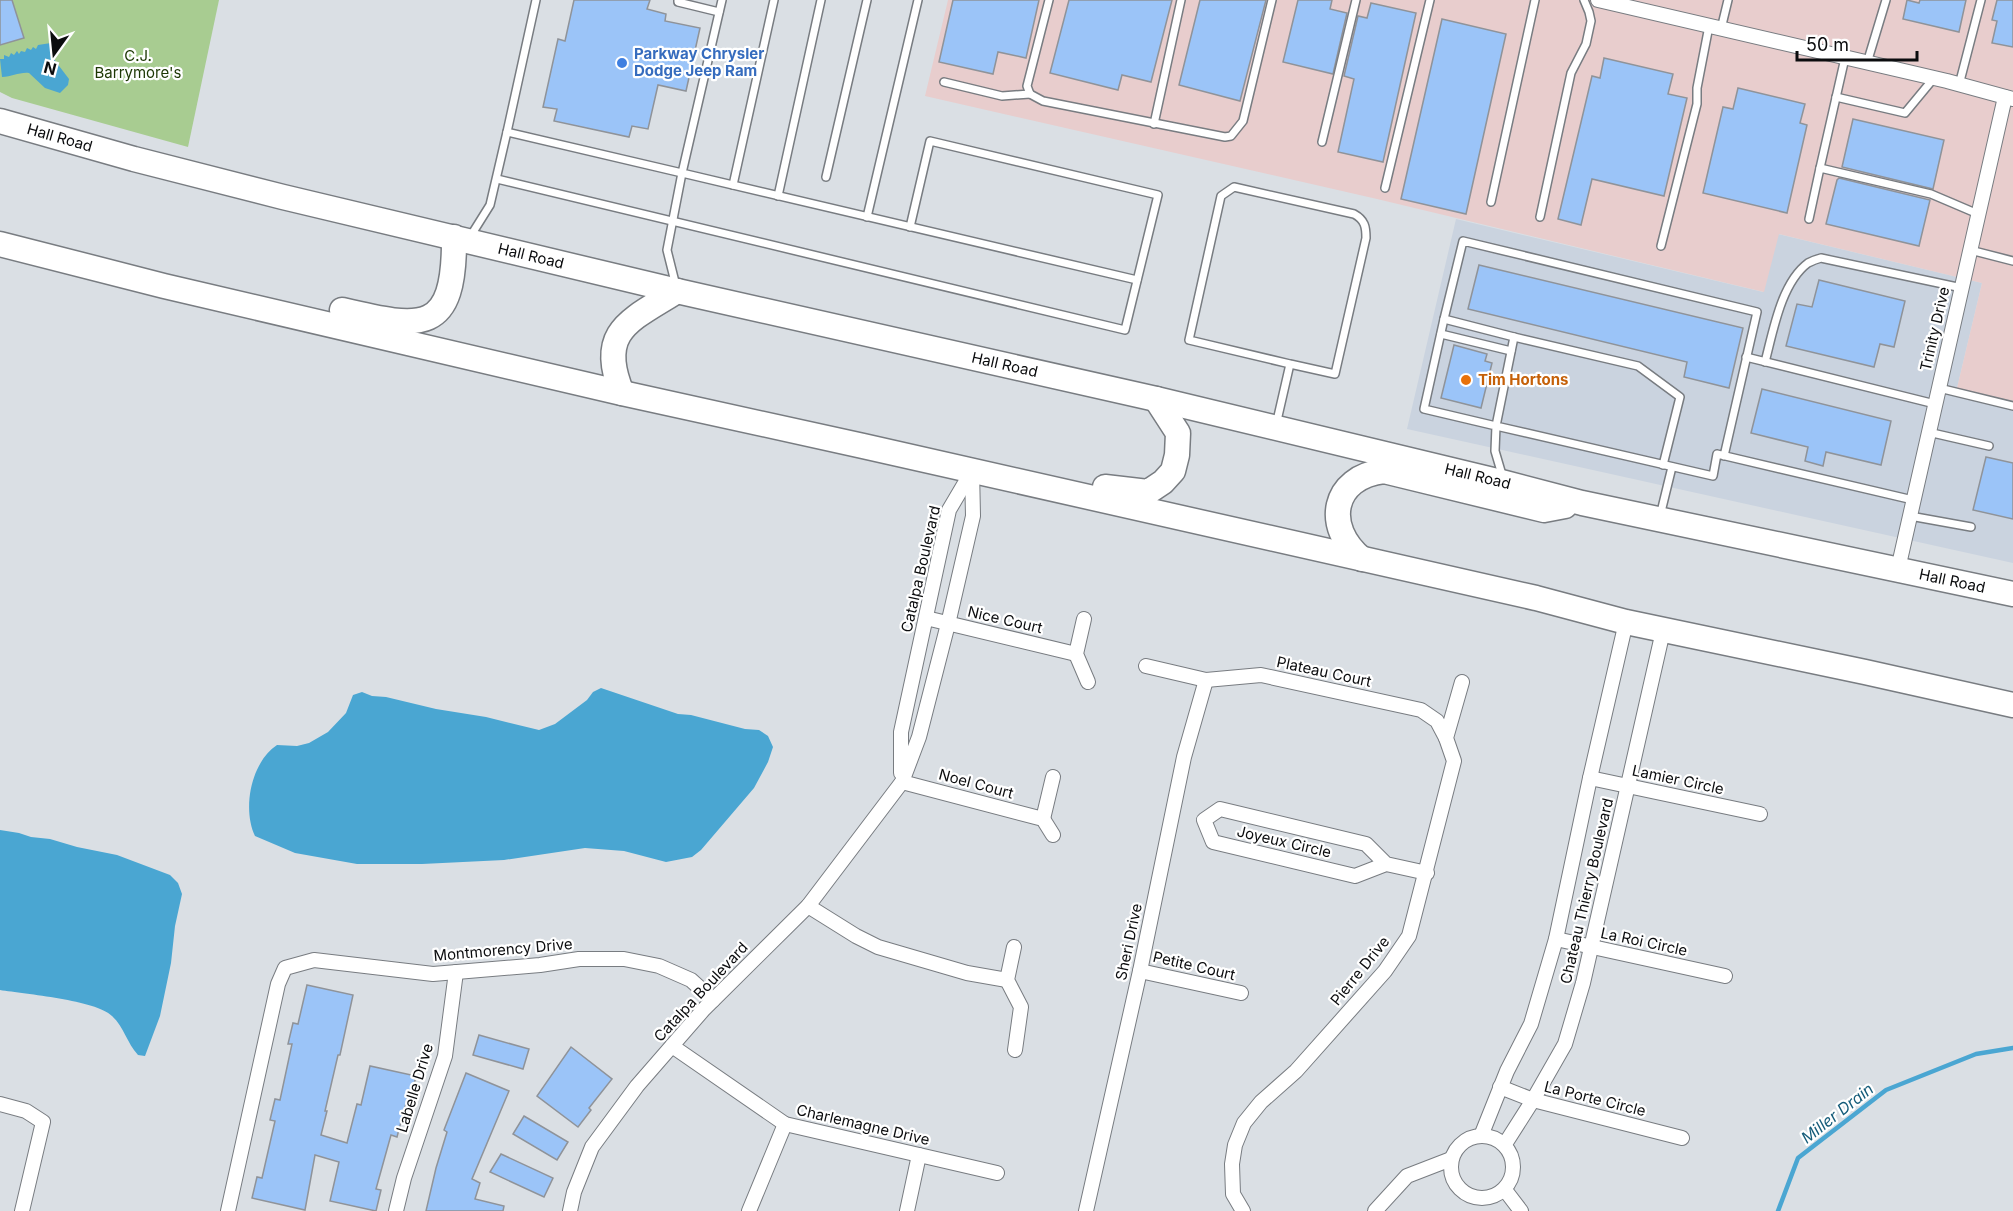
<svg xmlns="http://www.w3.org/2000/svg" width="2013" height="1211" font-family="Inter,sans-serif">
	<rect width="100%" height="100%" fill="#dadfe4"/>
	<!-- built -->
	<path fill="#cad3df" d="M1456,219L1763,292L1778,234L1982,283L1957,388L2013,401V563L1407,429Z"/>
	<!-- industrial -->
	<path fill="#e8cdcd" d="M948,0H2013V401L1957,388L1982,283L1779,234L1764,292L1377,199L925,96Z"/>
	<!-- green -->
	<path fill="#a8cc91" d="M0,0H219L188,147L12,98L0,92Z"/>
	<!-- water -->
	<g fill="#4aa6d2">
		<path d="M51,43L56,47L53,54V58L69,79L68,85L60,93L45,88L29,73C19,72 12,77 2,77L0,59H4V55L9,57L11,53L14,55L17,51L19,54L21,51L25,52L27,48L31,50L33,47L36,49L38,45Z"/>
		<path d="M601,688L678,714L691,715L745,729L759,730L768,736L773,747L768,762L754,788L701,850L692,857L666,862L624,851L585,848L504,860L422,864H357L295,853L255,836C242,809 251,762 277,745L297,746L309,743L328,732L346,713L353,695L362,692L372,696L386,697L436,709L486,717L539,730L555,724L587,700L593,692Z"/>
		<path d="M0,830L19,833L31,837L50,839L77,847L117,855L170,875L178,883L182,894L175,926L171,963L160,1016L145,1056L138,1055C127,1043 124,1027 112,1016C96,1000 25,994 0,990Z"/>
	</g>
	<g fill="none" stroke-linecap="round" stroke-linejoin="round">
		<!-- stream -->
		<path stroke="#4aa6d2" stroke-width="4.5" d="M1778,1211L1798,1158L1886,1090L1976,1054L2013,1048"/>
	</g>
	<!-- building -->
	<g fill="#9bc4f8" stroke="#8f9399" stroke-width="1.5">
		<path d="M0,0H12L24,38L0,45Z"/>
		<path d="M574,0H650L647,9L666,14L665,21L700,28L686,91L658,85L648,129L632,126L629,137L554,121L557,109L543,107L558,39L565,41Z"/>
		<path d="M953,0H1039L1026,58L998,52L993,74L939,62Z"/>
		<path d="M1069,0H1172L1151,82L1122,75L1118,90L1050,73Z"/>
		<path d="M1200,0H1266L1240,101L1179,85Z"/>
		<path d="M1298,0H1332L1330,9L1347,13L1333,74L1283,62Z"/>
		<path d="M1907,0L1919,3L1920,0H1966L1959,32L1903,19Z"/>
		<path d="M1997,0H2013V47L1992,43L1997,21L1992,20Z"/>
		<path d="M1371,3L1416,13L1383,162L1338,152L1354,79L1344,76L1358,16L1367,18Z"/>
		<path d="M1442,19L1506,34L1466,214L1401,199Z"/>
		<path d="M1604,58L1673,74L1668,94L1687,98L1664,196L1592,179L1581,225L1558,219L1592,76L1600,78Z"/>
		<path d="M1738,88L1805,104L1800,123L1807,125L1787,213L1703,193L1723,107L1733,109Z"/>
		<path d="M1853,119L1944,140L1933,189L1842,167Z"/>
		<path d="M1839,178L1930,200L1919,246L1826,224L1837,180Z"/>
		<path d="M1479,265L1743,328L1729,388L1684,377L1687,362L1468,309Z"/>
		<path d="M1819,280L1905,301L1894,347L1880,344L1874,367L1786,346L1797,304L1812,307Z"/>
		<path d="M1454,345L1487,354L1485,361L1492,363L1481,408L1441,398Z"/>
		<path d="M1762,389L1891,421L1881,465L1826,452L1823,466L1805,461L1808,447L1751,433Z"/>
		<path d="M1986,457L2013,463V519L1973,510Z"/>
		<path d="M307,985L353,995L340,1055H338L325,1111H327L321,1135L347,1143L357,1104L361,1105L370,1066L416,1076L411,1097L408,1096L397,1137L391,1135L376,1189L381,1190L376,1211L330,1201L339,1162L315,1155L305,1210L252,1198L257,1177L262,1178L275,1121L270,1120L275,1099L280,1100L292,1044H288L293,1023L298,1024Z"/>
		<path d="M479,1035L529,1049L523,1069L473,1055Z"/>
		<path d="M571,1047L612,1079L589,1108L591,1110L578,1127L537,1096Z"/>
		<path d="M466,1073L509,1091L472,1179L480,1183L475,1199L504,1206L503,1211H426L436,1168L447,1132L444,1130Z"/>
		<path d="M524,1116L568,1142L557,1160L513,1134Z"/>
		<path d="M501,1154L553,1178L544,1197L490,1172Z"/>
	</g>
	<g fill="none" stroke-linecap="round" stroke-linejoin="round">
		<defs>
			<g id="service">
				<path d="M678,0V2L719,12"/>
				<path d="M722,0L682,173L1137,280"/>
				<path d="M1049,0L1027,86L1030,94L1043,101L1225,137L1231,136L1243,121L1272,0"/>
				<path d="M1721,29L1728,0"/>
				<path d="M1867,63L1886,0"/>
				<path d="M944,82L1002,96L1030,94"/>
				<path d="M1959,85L1981,0"/>
				<path d="M1836,97L1905,113L1934,78"/>
				<path d="M1154,124L1181,0"/>
				<path d="M507,132L536,0"/>
				<path d="M1322,142L1356,0"/>
				<path d="M1820,168L1845,58"/>
				<path d="M826,177L867,0"/>
				<path d="M497,179L1125,330L1158,195L930,141L910,227"/>
				<path d="M733,185L774,0"/>
				<path d="M1385,188L1430,0"/>
				<path d="M778,196L821,0"/>
				<path d="M1491,202L1535,0"/>
				<path d="M867,217L918,0"/>
				<path d="M1540,217L1571,73L1586,44L1591,21L1589,12L1584,0"/>
				<path d="M1809,219L1820,168L1931,194L1978,214"/>
				<path d="M470,237L490,205L507,132L682,173L667,250L676,286"/>
				<path d="M1661,246L1697,104V88L1709,26"/>
				<path d="M1970,250L2013,261"/>
				<path d="M1444,319L1424,409L1496,426L1495,451L1503,478"/>
				<path d="M1441,334L1511,351"/>
				<path d="M1514,337L1638,366L1680,397L1663,465"/>
				<path d="M1746,357L1935,404"/>
				<path d="M1765,362C1773,332 1781,283 1808,263C1812,261 1817,259 1821,258L1962,288"/>
				<path d="M1939,388L2013,406"/>
				<path d="M1276,425L1290,364L1189,340L1221,196L1234,187L1354,214C1365,220 1366,227 1366,238L1335,374L1290,364"/>
				<path d="M1928,432L1989,446"/>
				<path d="M1724,456L1757,312L1463,241L1444,319L1514,337L1496,426L1713,476L1717,454L1913,500"/>
				<path d="M1660,516L1672,467"/>
				<path d="M1910,516L1971,527"/>
			</g>
			<g id="minor">
				<path d="M1598,0L1947,81L2013,99"/>
				<path d="M1898,569L2005,97"/>
				<path d="M926,618L1076,654"/>
				<path d="M1084,619L1076,654L1088,682"/>
				<path d="M1146,666L1206,680L1261,675L1421,710L1437,721L1446,738"/>
				<path d="M901,773V732L949,510L972,471"/>
				<path d="M1590,778L1760,814"/>
				<path d="M902,782L1043,819L1053,835"/>
				<path d="M1043,819L1053,777"/>
				<path d="M1386,864L1355,876L1213,842L1204,820L1220,809L1366,844L1386,864L1427,873"/>
				<path d="M808,906L856,936L878,947L967,973L1007,980"/>
				<path d="M1556,939L1725,976"/>
				<path d="M1014,947L1007,980L1021,1007L1015,1050"/>
				<path d="M1140,971L1241,993"/>
				<path d="M672,1046L785,1124L997,1173"/>
				<path d="M1500,1087L1533,1100L1682,1138"/>
				<path d="M0,1104L26,1111L43,1122L22,1211"/>
				<circle cx="1482" cy="1167" r="31"/>
				<path d="M1481,1136L1507,1071L1531,1024L1556,939L1590,778L1626,622"/>
				<path d="M1505,1144L1533,1100L1565,1044L1583,983L1663,631"/>
				<path d="M1505,1190L1521,1211"/>
				<path d="M228,1211L278,984L285,968L314,960L433,974L540,965L579,959H624L659,966L691,980L713,1000"/>
				<path d="M396,1211L404,1178L445,1056L456,972"/>
				<path d="M570,1211L574,1192L592,1147L637,1086L704,1009L808,906L902,782L919,737L948,624L973,516L972,470"/>
				<path d="M749,1211L785,1124"/>
				<path d="M907,1211L919,1155"/>
				<path d="M1086,1211L1140,971L1184,757L1206,680"/>
				<path d="M1243,1211L1233,1194L1232,1164L1235,1145L1244,1123L1261,1102L1296,1071L1385,971L1409,936L1454,761L1446,738L1462,682"/>
				<path d="M1375,1211L1407,1176L1451,1159"/>
			</g>
			<g id="trunk">
				<path id="s1" d="M0,121L134,159L283,197L677,291L1156,399L1505,483L1582,503L2013,594"/>
				<path d="M0,244L164,286L622,393L863,446L1536,598L1626,622L1865,672L2013,705"/>
				<path d="M342,310C422,329 455,335 454,237"/>
				<path d="M622,393C596,331 631,320 677,291"/>
				<path d="M1105,487L1148,492L1163,482L1173,471L1177,455L1178,433L1156,399"/>
				<path d="M1362,559C1323,527 1332,477 1384,471L1544,510L1565,506"/>
			</g>
		</defs>
		<!-- service casing -->
		<use href="#service" stroke="#787c81" stroke-width="10"/>
		<!-- minor casing -->
		<use href="#minor" stroke="#787c81" stroke-width="16"/>
		<!-- trunk casing -->
		<use href="#trunk" stroke="#787c81" stroke-width="27"/>
		<!-- service -->
		<use href="#service" stroke="#fff" stroke-width="7"/>
		<!-- minor -->
		<use href="#minor" stroke="#fff" stroke-width="14"/>
		<!-- trunk -->
		<use href="#trunk" stroke="#fff" stroke-width="24"/>
	</g>
	<!-- markers -->
	<circle fill="#3f7fe0" stroke="#fff" stroke-width="2" cx="622" cy="63" r="6"/>
	<circle fill="#e8710a" stroke="#fff" stroke-width="2" cx="1466" cy="380" r="6"/>
	<g text-anchor="middle" stroke-width="4.5" stroke-linejoin="round" paint-order="stroke">
		<!-- shop labels -->
		<g font-size="15" font-weight="bold" fill="#366cbe" stroke="#fff" text-anchor="start">
			<text x="634" y="59">Parkway Chrysler<tspan x="634" dy="17">Dodge Jeep Ram</tspan></text>
		</g>
		<!-- park labels -->
		<g font-size="15" fill="#1c3703" stroke="#fff">
			<text x="138" y="61">C.J.<tspan x="138" dy="17">Barrymore's</tspan></text>
		</g>
		<!-- street labels -->
		<g font-size="15" fill="#0b0c0e" stroke="#fff">
			<text dy="5" stroke="none"><textPath href="#s1" startOffset="62">Hall Road</textPath></text>
			<text dy="5" stroke="none"><textPath href="#s1" startOffset="548">Hall Road</textPath></text>
			<text transform="translate(1935 329) rotate(-77)" y="5">Trinity Drive</text>
			<text dy="5" stroke="none"><textPath href="#s1" startOffset="1034">Hall Road</textPath></text>
			<text dy="5" stroke="none"><textPath href="#s1" startOffset="1520">Hall Road</textPath></text>
			<text transform="translate(921 569) rotate(-77)" y="5">Catalpa Boulevard</text>
			<text dy="5" stroke="none"><textPath href="#s1" startOffset="2006">Hall Road</textPath></text>
			<text transform="translate(1005 620) rotate(13)" y="5">Nice Court</text>
			<text transform="translate(1324 672) rotate(12)" y="5">Plateau Court</text>
			<text transform="translate(1678 780) rotate(12)" y="5">Lamier Circle</text>
			<text transform="translate(976 784) rotate(15)" y="5">Noel Court</text>
			<text transform="translate(1284 842) rotate(13)" y="5">Joyeux Circle</text>
			<text transform="translate(1587 891) rotate(-77)" y="5">Chateau Thierry Boulevard</text>
			<text transform="translate(1129 942) rotate(-78)" y="5">Sheri Drive</text>
			<text transform="translate(1644 942) rotate(12)" y="5">La Roi Circle</text>
			<text transform="translate(503 950) rotate(-5)" y="5">Montmorency Drive</text>
			<text transform="translate(1194 966) rotate(13)" y="5">Petite Court</text>
			<text transform="translate(1360 971) rotate(-51)" y="5">Pierre Drive</text>
			<text transform="translate(701 992) rotate(-47)" y="5">Catalpa Boulevard</text>
			<text transform="translate(415 1088) rotate(-73)" y="5">Labelle Drive</text>
			<text transform="translate(1595 1099) rotate(14)" y="5">La Porte Circle</text>
			<text transform="translate(863 1125) rotate(13)" y="5">Charlemagne Drive</text>
		</g>
		<!-- food labels -->
		<g font-size="15" font-weight="bold" fill="#c56008" stroke="#fff" text-anchor="start">
			<text x="1478" y="385">Tim Hortons</text>
		</g>
		<!-- water labels -->
		<g font-size="16" font-style="italic" fill="#155c7a" stroke="#fff">
			<text transform="translate(1837 1113) rotate(-38)" y="6">Miller Drain</text>
		</g>
	</g>
	<!-- north arrow -->
	<g transform="translate(54 54) rotate(195)" stroke="#ffffff" stroke-width="4.5" paint-order="stroke">
	<path d="M0-4.5L10 22L0 15L-10 22Z" fill="#0b0c0e"/>
	<text y="-9" font-size="16" font-weight="bold" text-anchor="middle" fill="#0b0c0e">N</text>
	</g>
	<!-- scale -->
	<path d="M1797 51v9h120v-9" fill="none" stroke="#0b0c0e" stroke-width="3"/>
	<text x="1806" y="51" font-size="18" fill="#0b0c0e" stroke="#ffffff" stroke-width="4.5" paint-order="stroke">50 m</text>
</svg>
